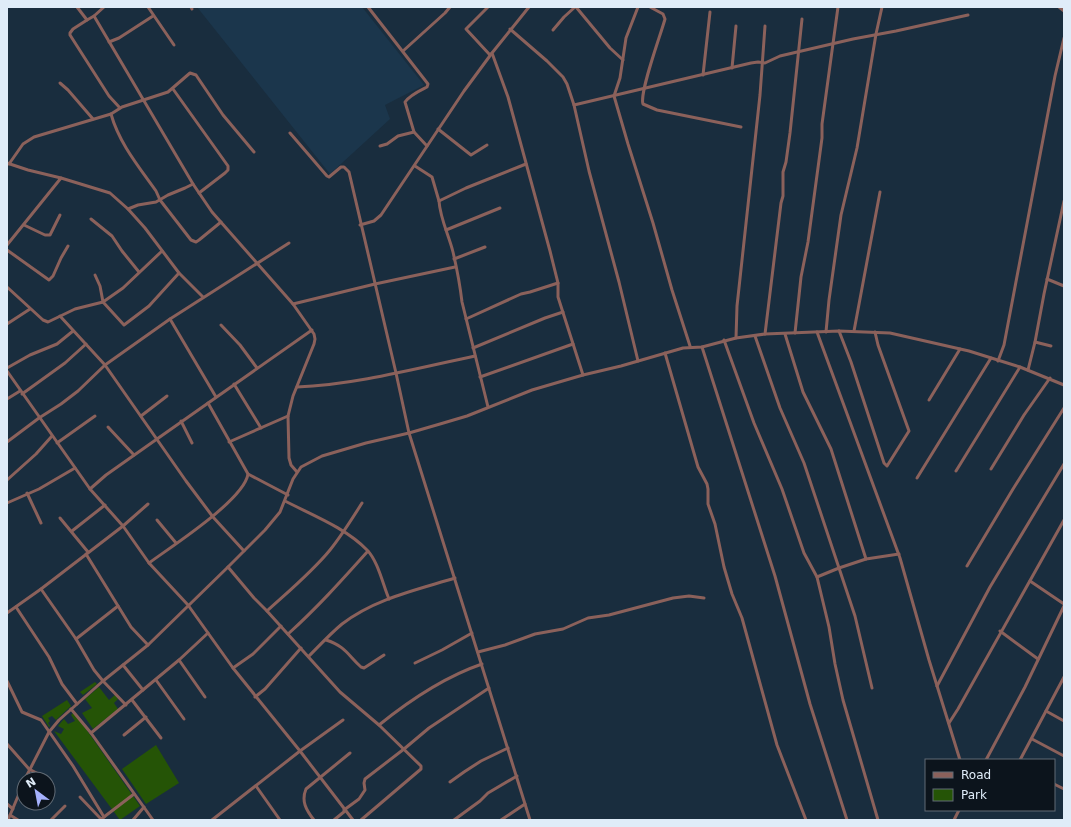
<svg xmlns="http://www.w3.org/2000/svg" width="1071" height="827" font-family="'DejaVu Sans',sans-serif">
	<rect width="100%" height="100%" fill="#192d3e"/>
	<!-- built -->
	<path fill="#1b364c" d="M197,7H362L424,85L385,105L390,119L330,174Z"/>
	<!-- green -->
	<g fill="#255406">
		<path d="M95,682L97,684L83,695L80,692Z"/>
		<path d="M99,687L109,700L115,695L118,699L114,703L118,709L93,729L82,713L92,708L85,699Z"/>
		<path d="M67,700L71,706L56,720L52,716L48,718L50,721L48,723L50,726L49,727L42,716Z"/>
		<path d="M74,712L140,806L120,820L54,731L61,734L64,729L58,726L64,719L68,724L75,721L71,715Z"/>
		<path d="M156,745L179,783L146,804L122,769Z"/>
	</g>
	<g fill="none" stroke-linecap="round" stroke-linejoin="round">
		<!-- minor -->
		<g stroke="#8b615b" stroke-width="3">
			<path d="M77,7L87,20L94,16"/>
			<path d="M148,7L174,45"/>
			<path d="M191,7L192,9"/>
			<path d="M368,7L428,84L427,87C419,91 410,95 405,102L414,132L427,146"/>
			<path d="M488,7L466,29L490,55"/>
			<path d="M529,7L492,53L508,97L550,251L558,283V297L583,375"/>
			<path d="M576,7L610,48L623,60"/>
			<path d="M638,7L626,38L620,78L614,96L628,144L653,223L672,290L690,346"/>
			<path d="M650,7L663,14L665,19C661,34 639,93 643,104L657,110L741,127"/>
			<path d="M1059,7L1064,11"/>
			<path d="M87,20L73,29L70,33V35L109,96L120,108"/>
			<path d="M510,29L547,61L563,77L567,84L574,105L589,171L619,282L638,361"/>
			<path d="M553,30L564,17L575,7"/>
			<path d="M109,42L119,38L153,16"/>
			<path d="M403,51L445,13L450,7"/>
			<path d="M732,68L736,26"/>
			<path d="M703,75L710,12"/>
			<path d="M60,83L68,90L93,119"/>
			<path d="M173,89L228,166V170L225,173L199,193"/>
			<path d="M574,105L751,63L758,62L765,63L780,56L853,39L896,31L968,15"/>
			<path d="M111,114C119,143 139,167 156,191L160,200L191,240L196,242L199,240L221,222"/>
			<path d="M438,129L471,155L487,145"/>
			<path d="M290,133L327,176L329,177L341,167H344L349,172L396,373L409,433L530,820"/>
			<path d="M380,146L387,144L398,136L414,132"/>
			<path d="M7,163L28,170L61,178L7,245"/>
			<path d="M9,164L23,144L34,137L111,114L122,107L168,92L190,73L196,75L198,78L223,115L254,152"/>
			<path d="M415,166L432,177L439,201L466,188L526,164"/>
			<path d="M61,178L110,193L128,209L138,205L156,202L168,195L185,188L193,184L94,16L104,7"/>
			<path d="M193,184L212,212L293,304L314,334L315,339L314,344L293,396L288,416L289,458L291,465L297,472"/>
			<path d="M439,201C440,218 449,236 453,252C457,269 460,285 462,302L488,407"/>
			<path d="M128,209L145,228L179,273L203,297"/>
			<path d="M91,219L112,236L122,251L139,272"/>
			<path d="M24,225L45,235H50L60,215"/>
			<path d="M360,225L374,221L381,215L464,91L492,53"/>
			<path d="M446,230L500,208"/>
			<path d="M7,250L49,280L53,276L61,258L68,246"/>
			<path d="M454,259L485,247"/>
			<path d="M95,275L100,286L103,302L124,325L149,306L179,273"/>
			<path d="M1047,279L1064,286"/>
			<path d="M7,287L43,320L48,322L75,309L103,302L123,288L162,251"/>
			<path d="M293,304L375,284L455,267"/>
			<path d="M60,316L105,365L186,481L213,517L244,551"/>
			<path d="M170,319L216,397"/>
			<path d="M466,319L521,294L530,292L558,283"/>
			<path d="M7,324L30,309"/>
			<path d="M221,325L240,345L257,368"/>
			<path d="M839,331L851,362L884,463L887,466L909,431L878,345L875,332"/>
			<path d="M854,331L880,192"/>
			<path d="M817,332L900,558L929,660L960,760"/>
			<path d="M826,332L829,300L841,215L857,148L876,34L882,7"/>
			<path d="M795,333L801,277L808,242L822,138V124L838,7"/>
			<path d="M765,334L781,203L783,196V172L786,162L790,133L802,19"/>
			<path d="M785,334L803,392L831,449L866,559L899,554"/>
			<path d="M755,336L780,408L804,463L855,616L872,688"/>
			<path d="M736,338L737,306L760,95L765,26"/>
			<path d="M724,340L754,423L782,489L804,553L817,577L839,568L866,559"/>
			<path d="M1035,342L1051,346"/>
			<path d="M702,347L775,576L810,704L847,820"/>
			<path d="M473,348L545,318L563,312"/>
			<path d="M665,353L698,467L707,484L708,489V504L715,524L724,567L732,594L742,618L777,745L806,820"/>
			<path d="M998,361L1004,345L1055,76L1064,38"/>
			<path d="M7,368L30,355L57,344L73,331"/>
			<path d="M1028,370L1035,342L1044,294L1064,201"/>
			<path d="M7,371L90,489L123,526L148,504"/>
			<path d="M480,377L573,344"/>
			<path d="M234,384L261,428"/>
			<path d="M297,387C354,385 418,368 475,356"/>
			<path d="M22,394L65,363L86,344"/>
			<path d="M7,399L20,391"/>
			<path d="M929,400L960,349"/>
			<path d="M208,403L248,474L288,495"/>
			<path d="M141,416L167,396"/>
			<path d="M181,421L192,443"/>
			<path d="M108,427L134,455"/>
			<path d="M7,442L39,418L61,404L78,391L105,365L170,319L289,243"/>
			<path d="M229,442L288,416"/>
			<path d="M57,443L95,416"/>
			<path d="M991,469L1024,415L1050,378"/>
			<path d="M956,471L1020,367"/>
			<path d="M917,478L991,358"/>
			<path d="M7,480L36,454L52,436"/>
			<path d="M90,489L106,475L157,439L312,330"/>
			<path d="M27,493L41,523"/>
			<path d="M285,501C312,515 346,528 367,550C378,561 383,585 389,599"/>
			<path d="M7,503L39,489L75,468"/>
			<path d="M60,518L88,552"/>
			<path d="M157,520L176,543"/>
			<path d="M72,531L105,505"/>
			<path d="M86,554L131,627L148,645"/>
			<path d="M149,563C172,546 244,500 248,474"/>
			<path d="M967,566L1013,489L1064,408"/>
			<path d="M228,567L254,598L267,611L340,692L379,725L421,766V769L361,820"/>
			<path d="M817,577L829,627L835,664L843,700L878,820"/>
			<path d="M1030,581L1064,604"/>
			<path d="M41,589L76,639L94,670L103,681L126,705"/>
			<path d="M16,607L49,657L62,684L77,704"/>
			<path d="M267,611C289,591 312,572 330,550C342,535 352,519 362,503"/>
			<path d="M7,613L41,589L123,526L149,563L188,605L233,668L300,751L353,820"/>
			<path d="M1000,631L1038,659"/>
			<path d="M288,634C317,608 342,580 368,551"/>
			<path d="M76,639L118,606"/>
			<path d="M326,640C345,646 348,655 361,667L364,668L384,655"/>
			<path d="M478,652L505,645L535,634L563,629L588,618L609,615L673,598L689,596L704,598"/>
			<path d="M309,656C319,646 330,634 342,624C374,599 416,590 455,578"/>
			<path d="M179,660L205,697"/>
			<path d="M415,663L442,650L472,633"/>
			<path d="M123,665L143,690"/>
			<path d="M233,668L253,654L281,626"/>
			<path d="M156,680L184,719"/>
			<path d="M7,681L22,712L41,720L73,766L104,817"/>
			<path d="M937,686L990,587L1064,464"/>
			<path d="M255,697L265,689L301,648"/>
			<path d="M132,700L161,738"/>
			<path d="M71,709L91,733L153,820"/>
			<path d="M1046,711L1064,721"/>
			<path d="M949,723L958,709L1064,520"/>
			<path d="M379,725C410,700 444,677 482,664"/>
			<path d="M91,733L179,660L208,633"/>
			<path d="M124,735L146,717"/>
			<path d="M1032,739L1064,756"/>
			<path d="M7,744L29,769L48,779"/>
			<path d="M986,760L1025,687L1064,606"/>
			<path d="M1020,760L1064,677"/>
			<path d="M25,779L49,732L59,720L103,681L148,645L228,567L265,530L280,512L293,479L301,467L322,456L366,443L409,433L440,424L467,416L532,390L583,375L621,366L683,348L702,347L736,338L765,334L839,331L890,333L969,351L1020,367L1064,385"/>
			<path d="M450,782L464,772L481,761L508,748"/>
			<path d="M1054,784L1064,789"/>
			<path d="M256,786L280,820"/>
			<path d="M80,797L101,819"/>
			<path d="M7,804L13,809"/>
			<path d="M344,810L359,799L365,790L364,783L365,779L404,749L429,728L489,688"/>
			<path d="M10,815L18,820"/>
			<path d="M8,820L24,782"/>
			<path d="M51,820L65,806"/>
			<path d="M100,820L134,794"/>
			<path d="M133,820L144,807"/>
			<path d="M212,820L300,751L343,720"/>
			<path d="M314,820C306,810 301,801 306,789L350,753"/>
			<path d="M334,820L345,811"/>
			<path d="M454,820L480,801L488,793L517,776"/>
			<path d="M501,820L525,804"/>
			<path d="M954,820L959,810"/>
		</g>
	</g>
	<!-- border -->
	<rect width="1071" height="827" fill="none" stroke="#dfecf8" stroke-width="16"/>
	<!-- legend -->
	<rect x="925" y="759" width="130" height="52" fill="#0c141c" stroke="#606a74"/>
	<rect x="933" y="772" width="20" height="6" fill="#8b615b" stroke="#606a74"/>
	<text x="961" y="779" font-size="12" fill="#dfecf8">Road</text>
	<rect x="933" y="789" width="20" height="12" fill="#255406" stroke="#606a74"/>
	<text x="961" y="799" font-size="12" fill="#dfecf8">Park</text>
	<!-- north arrow -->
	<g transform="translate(36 791) rotate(328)"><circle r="19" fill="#0c141c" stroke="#606a74"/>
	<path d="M0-3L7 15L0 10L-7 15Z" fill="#a5b1fc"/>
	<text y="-6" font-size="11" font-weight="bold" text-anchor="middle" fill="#dfecf8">N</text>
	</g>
</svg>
